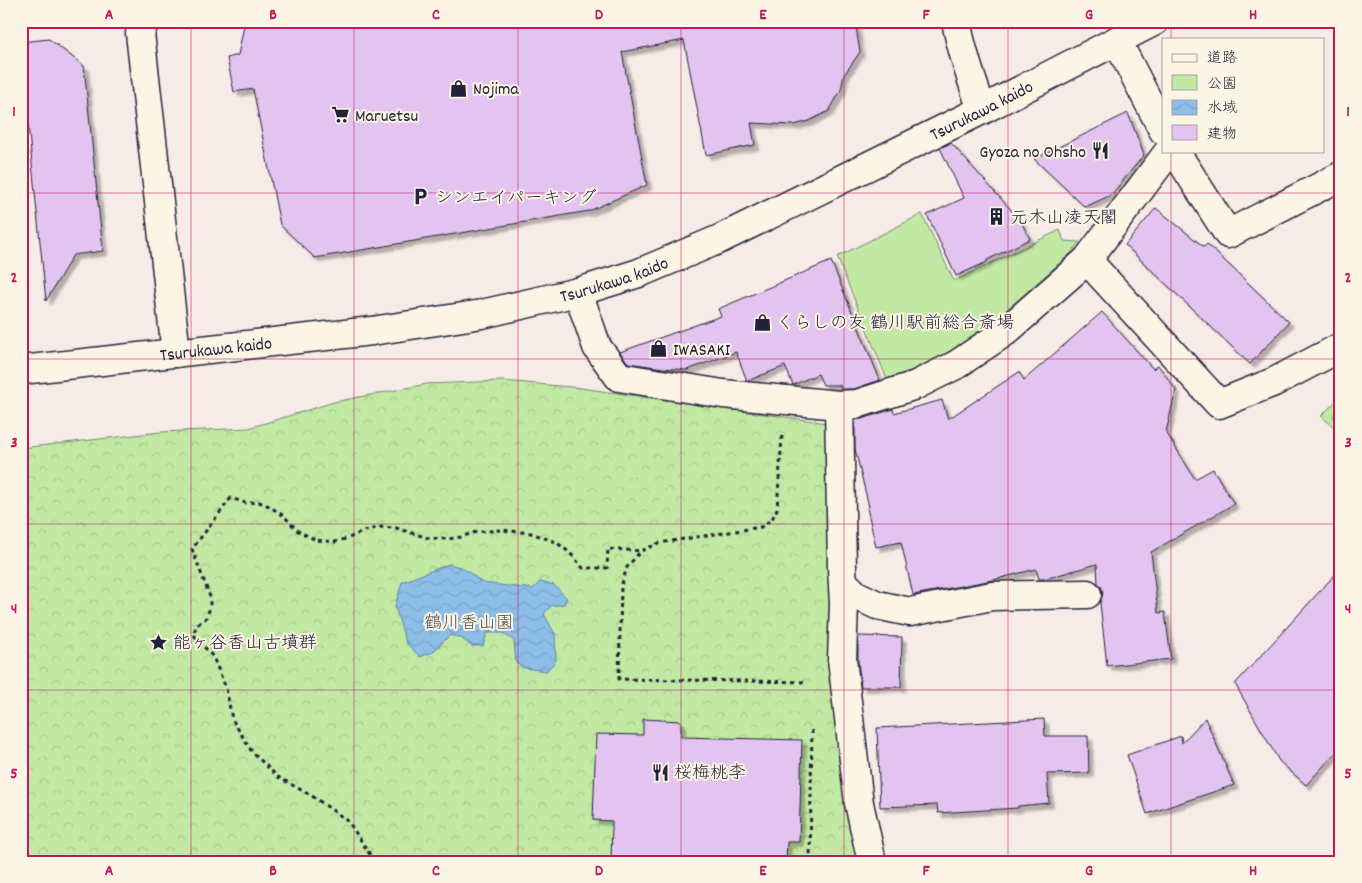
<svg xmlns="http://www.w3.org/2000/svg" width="1362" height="883" font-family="Dekko,'Klee One',sans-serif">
	<defs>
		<pattern id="forest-crowns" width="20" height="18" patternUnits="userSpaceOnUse" patternTransform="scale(1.25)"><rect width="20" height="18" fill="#c2e9a4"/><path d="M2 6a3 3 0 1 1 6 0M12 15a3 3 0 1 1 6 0" fill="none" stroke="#a6c88e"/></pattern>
		<pattern id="cemetery-stones" width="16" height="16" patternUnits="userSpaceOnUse" patternTransform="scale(1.25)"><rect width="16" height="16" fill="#c2e9a4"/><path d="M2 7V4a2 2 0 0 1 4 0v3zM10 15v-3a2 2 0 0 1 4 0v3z" fill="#a6c88e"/></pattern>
		<pattern id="water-waves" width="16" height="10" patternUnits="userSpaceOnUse" patternTransform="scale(1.25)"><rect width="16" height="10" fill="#8cbee8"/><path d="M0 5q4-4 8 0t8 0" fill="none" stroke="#78a3c8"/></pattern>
		<filter id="shadow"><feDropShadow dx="4.5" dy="4.5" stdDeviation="1" flood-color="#0004"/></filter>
	</defs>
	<rect width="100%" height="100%" fill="#f7ebe7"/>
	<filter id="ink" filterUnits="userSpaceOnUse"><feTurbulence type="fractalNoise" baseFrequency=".02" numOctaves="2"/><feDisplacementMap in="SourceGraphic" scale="10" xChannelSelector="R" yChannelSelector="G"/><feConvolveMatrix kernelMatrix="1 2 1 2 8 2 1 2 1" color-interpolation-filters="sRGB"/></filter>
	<g filter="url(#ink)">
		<!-- forest -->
		<path fill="url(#forest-crowns)" stroke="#728670" d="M504,381L581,388L827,423L860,862H35L21,847V448L161,432L249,428L334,402L427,384Z"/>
		<!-- cemetery -->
		<path fill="url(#cemetery-stones)" stroke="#728670" d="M1341,396V433L1321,416Z"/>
		<!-- park -->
		<path fill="#c2e9a4" stroke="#728670" d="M922,214L954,281L1060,230L1064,241L1080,242L1070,254L997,318L951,351L910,371L887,379L837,257Z"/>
		<!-- water -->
		<path fill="url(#water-waves)" stroke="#6280a3" d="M449,564L463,568L483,583L533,589L540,582L554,585L567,598L564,604L551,606L544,614L555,634L556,661L546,671L524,668L516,663L514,641L503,633H487L483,646H472L461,638L450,635L433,652L420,657L406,643L395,607L402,582Z"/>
		<!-- building -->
		<g fill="#e3c3ef" stroke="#22223b" filter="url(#shadow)">
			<path d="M245,21H855L860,52L844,75L841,90L829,111L809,121L794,125L751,123L755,145L706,155L684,40L622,52L647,185L589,211L315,258L280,225L253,89L234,92L227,58L238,55Z"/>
			<path d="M49,39L84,66L103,251L73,255L46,301L21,55V42Z"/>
			<path d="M1128,113L1144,155L1111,195L1085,207L1034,159Z"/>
			<path d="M951,143L1020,220L1030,239L987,260V262L956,276L927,215L964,198L940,148Z"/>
			<path d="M1156,208L1204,247L1207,244L1289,322L1250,364L1125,245Z"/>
			<path d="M831,261L880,380L854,389H841L840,385H823L818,374L793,385L785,366L747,381L736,352L687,370L663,368L628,363L620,352L721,316L718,309Z"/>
			<path d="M1102,312L1153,369L1158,365L1176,390L1166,432L1195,479L1213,469L1234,504L1151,552L1158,613L1165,612L1171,659L1107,666L1100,603L1103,593L1101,586L1098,584L1097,564L1044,579H1039L1036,569L993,580L913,595L901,542L876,547L867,508L869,507L855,449V420L862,419L893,409L894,413L942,400L948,419L1019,372L1024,380Z"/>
			<path d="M1341,568V747L1306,785L1279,761L1235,684Z"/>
			<path d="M858,636L902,637L901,687H861L858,661Z"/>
			<path d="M1205,718L1234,785L1147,814L1127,755L1181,736L1182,743Z"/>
			<path d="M643,719L681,721V737L802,740L799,842H787L786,862H611L612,821L593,820L596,734L643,735Z"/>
			<path d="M1044,719L1045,736H1088L1089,773L1047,774L1049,803L1018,806V808L938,813L937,805L880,807L877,728Z"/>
		</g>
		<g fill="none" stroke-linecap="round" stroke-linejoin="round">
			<defs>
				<g id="minor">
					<path d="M1117,41L1163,130"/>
					<path d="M1175,151L1228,234L1341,176"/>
					<path d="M1087,260L1219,404L1274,382L1341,347"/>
					<path d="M578,292L597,347L619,377L723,394L839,405L857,404L916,385L956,365L1005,332L1087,260L1169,151"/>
					<path d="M839,405L842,568L844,604L842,659L859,803L872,862"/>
					<path d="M844,583L856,595L877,605L910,612L992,596L1087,594"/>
				</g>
				<g id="tertiary">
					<path d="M145,21L140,33L176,353"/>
					<path d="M956,21C962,52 972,81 982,110"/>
				</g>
				<g id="primary">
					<path id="s1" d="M21,370L372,331L482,314L578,292L639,273L720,239L982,110L1155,21"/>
				</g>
			</defs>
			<!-- minor casing -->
			<use href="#minor" stroke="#22223b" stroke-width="31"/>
			<!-- tertiary casing -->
			<use href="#tertiary" stroke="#22223b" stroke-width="31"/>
			<!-- primary casing -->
			<use href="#primary" stroke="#22223b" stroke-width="31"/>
			<!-- path -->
			<g stroke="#22223b" stroke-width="3" stroke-dasharray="4 4" stroke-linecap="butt">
				<path d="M782,436L777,509L772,519L761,527L659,543L641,551L627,567L621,587L619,679L808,682"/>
				<path d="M373,862L371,856L348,821L312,796L278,777L252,752L232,719L226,688L213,657L193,634L197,625L206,618L210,608V597L192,549L231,498L246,503L259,502L269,506L284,516L298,531L316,540L335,542L349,538L364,531L381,527L396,528L428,538L448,539L461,537L476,532L501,530L531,533L556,542L570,553L583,568H607L608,549L641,551"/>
				<path d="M810,862L812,727"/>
			</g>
			<!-- minor -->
			<use href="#minor" stroke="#fcf5e5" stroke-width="28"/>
			<!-- tertiary -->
			<use href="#tertiary" stroke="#fcf5e5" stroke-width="28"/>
			<!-- primary -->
			<use href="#primary" stroke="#fcf5e5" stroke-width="28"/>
		</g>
	</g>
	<!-- grid -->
	<path fill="none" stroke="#c2185b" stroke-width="1" stroke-opacity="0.55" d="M191,21V862M354,21V862M518,21V862M681,21V862M844,21V862M1008,21V862M1171,21V39M1171,151V862M21,193H1341M21,359H1341M21,524H1341M21,690H1341"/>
	<!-- icons -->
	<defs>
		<symbol id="shop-bare" viewBox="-9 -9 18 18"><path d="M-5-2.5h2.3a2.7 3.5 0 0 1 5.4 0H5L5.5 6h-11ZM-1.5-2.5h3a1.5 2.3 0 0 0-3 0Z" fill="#22223b" stroke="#fcf5e5" stroke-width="2.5" paint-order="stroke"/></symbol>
		<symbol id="supermarket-bare" viewBox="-9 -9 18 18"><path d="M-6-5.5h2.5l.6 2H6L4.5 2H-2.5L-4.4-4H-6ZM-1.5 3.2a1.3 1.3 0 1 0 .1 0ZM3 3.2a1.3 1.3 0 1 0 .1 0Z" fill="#22223b" stroke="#fcf5e5" stroke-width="2.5" paint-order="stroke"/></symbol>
		<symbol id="restaurant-bare" viewBox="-9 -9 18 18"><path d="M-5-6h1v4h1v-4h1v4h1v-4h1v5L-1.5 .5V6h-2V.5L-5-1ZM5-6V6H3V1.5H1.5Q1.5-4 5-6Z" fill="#22223b" stroke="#fcf5e5" stroke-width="2.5" paint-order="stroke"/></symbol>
		<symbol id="parking-bare" viewBox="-9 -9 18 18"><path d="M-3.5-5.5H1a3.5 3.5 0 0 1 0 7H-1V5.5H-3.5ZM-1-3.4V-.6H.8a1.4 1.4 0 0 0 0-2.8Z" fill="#22223b" stroke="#fcf5e5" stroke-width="2.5" paint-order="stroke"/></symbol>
		<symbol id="building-bare" viewBox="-9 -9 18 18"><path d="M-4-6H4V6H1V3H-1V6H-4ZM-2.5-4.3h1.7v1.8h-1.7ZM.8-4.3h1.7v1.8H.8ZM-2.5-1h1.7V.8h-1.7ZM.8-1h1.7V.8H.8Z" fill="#22223b" stroke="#fcf5e5" stroke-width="2.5" paint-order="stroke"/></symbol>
		<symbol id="sight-bare" viewBox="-9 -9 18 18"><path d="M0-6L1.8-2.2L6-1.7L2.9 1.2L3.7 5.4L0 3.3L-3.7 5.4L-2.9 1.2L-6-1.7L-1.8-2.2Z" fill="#22223b" stroke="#fcf5e5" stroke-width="2.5" paint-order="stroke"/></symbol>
	</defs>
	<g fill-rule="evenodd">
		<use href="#shop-bare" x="446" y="76" width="25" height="25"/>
		<use href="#supermarket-bare" x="328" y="102" width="25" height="25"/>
		<use href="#restaurant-bare" x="1088" y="138" width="25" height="25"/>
		<use href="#parking-bare" x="408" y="184" width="25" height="25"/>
		<use href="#building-bare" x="984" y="204" width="25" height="25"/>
		<use href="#shop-bare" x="750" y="310" width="25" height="25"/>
		<use href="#shop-bare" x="646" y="336" width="25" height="25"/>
		<use href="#sight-bare" x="146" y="630" width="25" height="25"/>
		<use href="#restaurant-bare" x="648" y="760" width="25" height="25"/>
	</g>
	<g text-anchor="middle" stroke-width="4" stroke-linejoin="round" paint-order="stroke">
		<!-- poi labels -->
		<g font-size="18" fill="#22223b" stroke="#fcf5e5" text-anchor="start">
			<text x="473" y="94">Nojima</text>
			<text x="355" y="121">Maruetsu</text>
			<text x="1086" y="157" text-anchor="end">Gyoza no Ohsho</text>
			<text x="435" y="203">シンエイパーキング</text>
			<text x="1010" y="223">元木山凌天閣</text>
			<text x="776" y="328">くらしの友 鶴川駅前総合斎場</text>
			<text x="673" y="355">IWASAKI</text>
			<text x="173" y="648">能ヶ谷香山古墳群</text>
			<text x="674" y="778">桜梅桃李</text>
		</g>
		<!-- street labels -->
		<g font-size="18" fill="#22223b" stroke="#fcf5e5">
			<text dy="6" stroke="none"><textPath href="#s1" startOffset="1006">Tsurukawa kaido</textPath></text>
			<text dy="6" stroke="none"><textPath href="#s1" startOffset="601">Tsurukawa kaido</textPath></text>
			<text dy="6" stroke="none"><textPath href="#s1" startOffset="196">Tsurukawa kaido</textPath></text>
		</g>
		<!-- park labels -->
		<g font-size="18" fill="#4a5455" stroke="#fcf5e5">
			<text x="469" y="628">鶴川香山園</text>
		</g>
	</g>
	<!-- margin -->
	<rect width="1362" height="883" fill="none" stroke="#fcf5e5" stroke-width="55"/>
	<!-- legend -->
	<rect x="1162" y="38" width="162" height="115" fill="#fcf5e5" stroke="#a5a1a1"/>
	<rect x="1172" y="54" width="25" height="8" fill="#fcf5e5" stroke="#a5a1a1"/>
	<text x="1207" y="62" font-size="15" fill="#22223b">道路</text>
	<rect x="1172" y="75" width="25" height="15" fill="#c2e9a4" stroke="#a5a1a1"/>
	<text x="1207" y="88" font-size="15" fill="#22223b">公園</text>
	<rect x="1172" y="100" width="25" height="15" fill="url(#water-waves)" stroke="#a5a1a1"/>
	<text x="1207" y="112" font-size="15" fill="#22223b">水域</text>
	<rect x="1172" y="125" width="25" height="15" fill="#e3c3ef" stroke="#a5a1a1"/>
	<text x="1207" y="138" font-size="15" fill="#22223b">建物</text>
	<rect x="28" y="28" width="1306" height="828" fill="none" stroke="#c2185b" stroke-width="2"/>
	<g font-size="16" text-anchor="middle" font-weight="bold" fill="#c2185b">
		<text x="109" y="19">A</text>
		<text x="273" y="19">B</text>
		<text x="436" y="19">C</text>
		<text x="599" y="19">D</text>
		<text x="763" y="19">E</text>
		<text x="926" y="19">F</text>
		<text x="1089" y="19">G</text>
		<text x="1253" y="19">H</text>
		<text x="14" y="116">1</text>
		<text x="1348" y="116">1</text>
		<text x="14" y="282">2</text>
		<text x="1348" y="282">2</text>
		<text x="14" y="447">3</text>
		<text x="1348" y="447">3</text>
		<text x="14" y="613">4</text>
		<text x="1348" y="613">4</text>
		<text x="14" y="778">5</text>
		<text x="1348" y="778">5</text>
		<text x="109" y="875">A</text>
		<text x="273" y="875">B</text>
		<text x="436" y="875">C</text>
		<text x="599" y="875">D</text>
		<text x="763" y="875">E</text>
		<text x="926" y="875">F</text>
		<text x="1089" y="875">G</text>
		<text x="1253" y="875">H</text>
	</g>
</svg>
